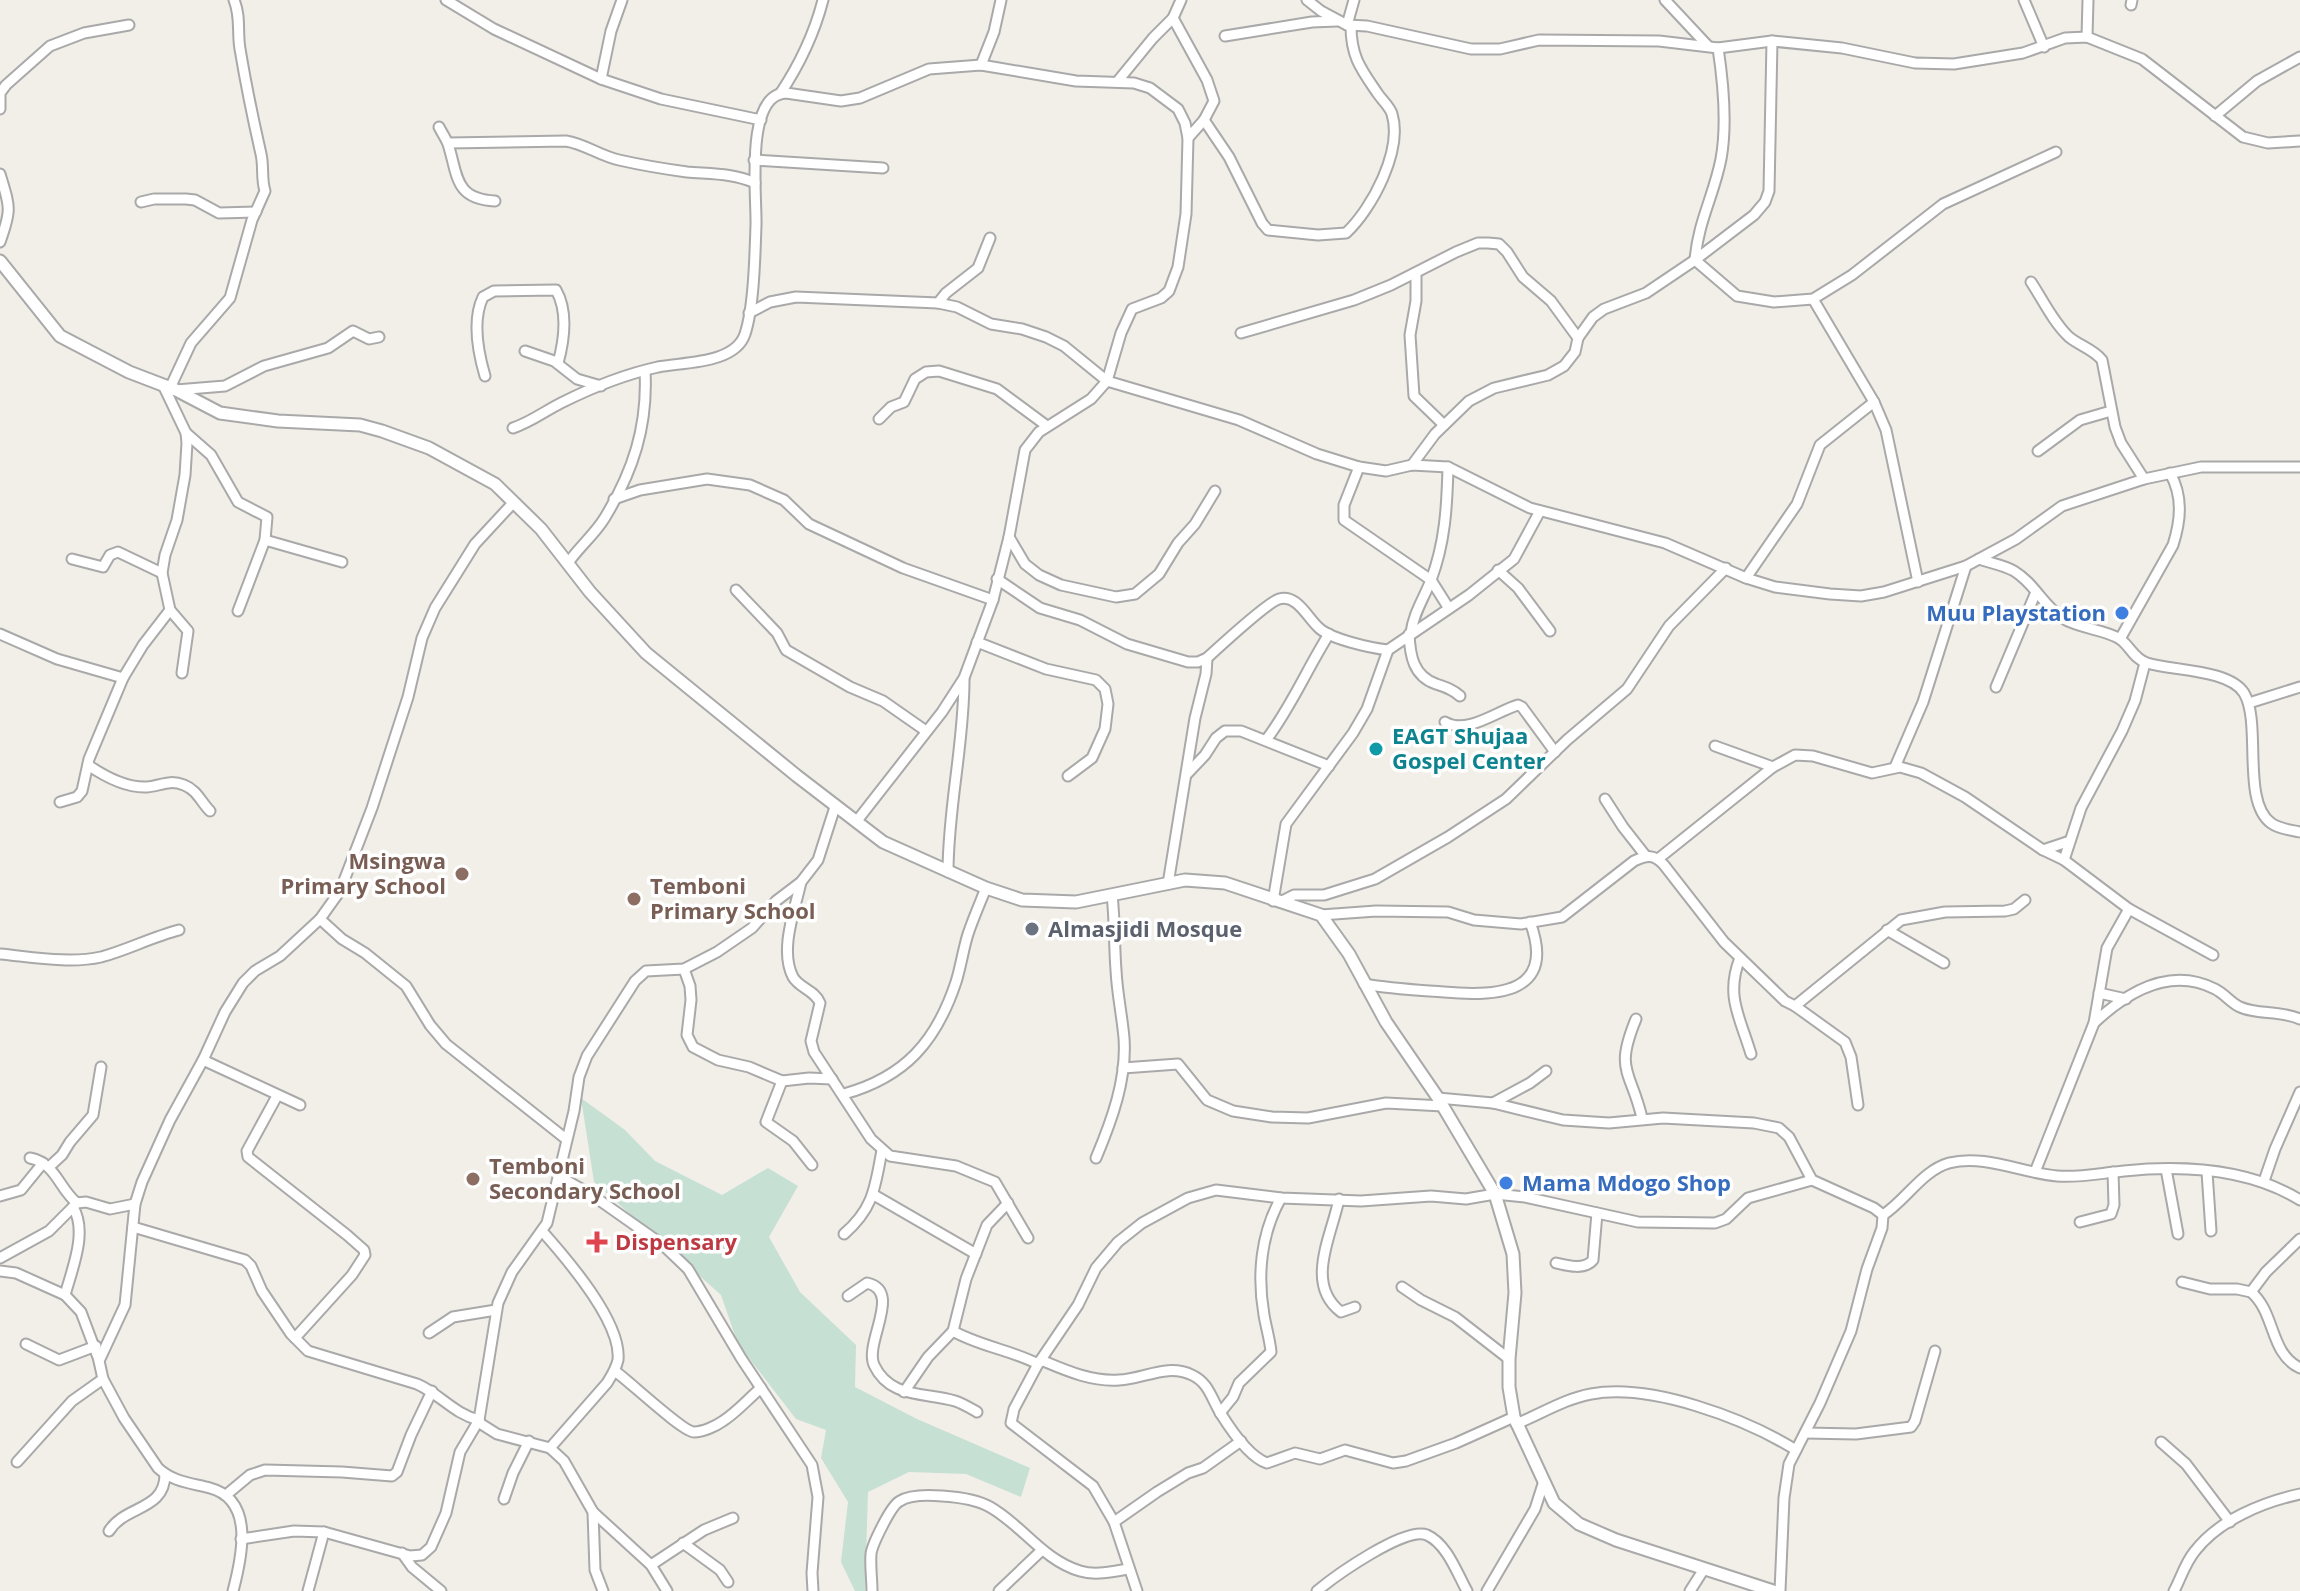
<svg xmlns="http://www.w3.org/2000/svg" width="2300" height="1591" font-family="'Open Sans',sans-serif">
	<rect width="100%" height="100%" fill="#f2efe9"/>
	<!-- wetland -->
	<path fill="#c6e0d4" d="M581,1098L625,1130L655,1161L722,1195L768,1168L798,1186L769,1237L800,1292L856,1345L855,1387L917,1419L1030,1468L1021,1497L966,1474L909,1472L868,1492L865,1591H855L841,1562L848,1502L821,1458L826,1430L796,1419L738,1344L721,1295L594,1182Z"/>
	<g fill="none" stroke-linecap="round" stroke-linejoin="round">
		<defs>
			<g id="minor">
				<path d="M446,0L494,29L601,79L661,99L761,120"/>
				<path d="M1307,0L1321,11L1347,25L1367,26L1471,49H1500L1539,40L1659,41L1718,48L1772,41L1842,48L1915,63L1954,64L2023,53L2065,38L2087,37L2142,59L2243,137L2268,143L2300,141"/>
				<path d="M1665,0L1708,46"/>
				<path d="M2024,0L2044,47"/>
				<path d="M2131,5L2132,0"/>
				<path d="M1173,18L1207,80L1214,101L1204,120L1188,138"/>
				<path d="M1347,25L1354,0"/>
				<path d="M1225,36L1312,22L1337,21"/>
				<path d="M2087,37L2088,0"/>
				<path d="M1718,48C1723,81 1727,126 1721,159C1714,195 1698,222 1695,260L1737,296L1774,302L1813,299L1852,275L1943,204L2056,152"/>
				<path d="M981,65L994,32L1001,0"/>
				<path d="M601,79L611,31L622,0"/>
				<path d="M1117,82L1153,38L1173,18L1181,0"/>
				<path d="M780,94C800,64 814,35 823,0"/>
				<path d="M0,109V93L6,85L50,46L84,33L129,25"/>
				<path d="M2215,116L2257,81L2300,57"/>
				<path d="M1204,120L1229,157L1262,223L1268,230L1318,235L1346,233C1372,209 1403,150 1392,114C1390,107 1382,100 1378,94C1361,69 1351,57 1351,26"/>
				<path d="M439,127C442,133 446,139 448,144C458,175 454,199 495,201"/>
				<path d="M448,143L566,141C585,144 600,156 619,160C641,165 665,169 687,172C710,174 734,173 755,183"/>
				<path d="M754,160L883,168"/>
				<path d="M0,174C10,207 12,209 0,242"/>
				<path d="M141,202L154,199H186L195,200L219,213L256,212"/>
				<path d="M1416,273V301L1410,335L1414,396L1444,425"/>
				<path d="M2031,282C2043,300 2053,322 2069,337C2080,346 2093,349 2102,360L2115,427L2121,443L2144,479"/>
				<path d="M1813,299L1874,402L1886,430L1918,582"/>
				<path d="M938,303L946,293L978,268L990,238"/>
				<path d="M749,313L770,302L796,297L938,303L957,307L991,324L1022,329L1046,337L1064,346L1107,381L1239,420L1317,454L1359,467L1386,471L1412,465L1448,467L1530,508L1665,543L1746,578L1775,587L1830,594L1861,596L1884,592L1966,566L2016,539L2062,506L2144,479L2201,467H2300"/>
				<path d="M1241,333L1354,300L1391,285L1456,252L1478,243H1488L1499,244L1507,252L1523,277L1551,301L1578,338"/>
				<path d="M525,351L554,361L577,379L601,386"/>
				<path d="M485,376C478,352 472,320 483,297L494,291L556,290C568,311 564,341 558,363"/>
				<path d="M163,385L186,433L187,443L185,475L177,520L165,555L162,573L170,610L188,631L182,673"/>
				<path d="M170,388L191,343L230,298L252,220L265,191C261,179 264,167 261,154C253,119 246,85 240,49C237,32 241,17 234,0"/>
				<path d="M176,390L225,386L264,366L328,348L353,331L369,339L379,337"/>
				<path d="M879,419L891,407L904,402L915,379L926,372L939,371L997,389L1047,426"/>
				<path d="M513,428C531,422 545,411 561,403C591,388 626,374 658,367C684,362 735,364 745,334C754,307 755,254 756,225C757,198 744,94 786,93L841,101L860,98L929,69L981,65L1076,81L1134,83L1150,88L1178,109L1185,123L1188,138L1186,214L1178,267L1169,291L1161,298L1132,309L1121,333L1107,381L1091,399L1039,432L1025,450L1009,537L993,600L964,678L942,712L856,822"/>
				<path d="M186,433L211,455L238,502L267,517L265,540L238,611"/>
				<path d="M2038,451L2080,420L2111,411"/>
				<path d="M1412,465L1435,434L1469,401L1494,388L1548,375L1564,366L1575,352L1578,338L1593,317L1604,309L1646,293L1695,260L1754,215L1765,202L1769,191L1772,41"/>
				<path d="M1359,467L1344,505V520L1431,580L1448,607"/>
				<path d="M614,499L640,490L707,479L750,485L784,500L809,524L903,568L993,600"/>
				<path d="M1009,537L1025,564L1039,575L1061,585L1116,597L1135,594L1159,574L1178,543L1195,524L1215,491"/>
				<path d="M265,540L342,562"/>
				<path d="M72,559L103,567L110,555L118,552L162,573"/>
				<path d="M1979,559C1990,563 2004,565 2014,571C2034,583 2043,605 2062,618C2080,629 2104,629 2120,639C2130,646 2134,659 2147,663C2172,671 2229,669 2244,693C2262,723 2241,801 2271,823C2279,829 2291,830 2300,832"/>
				<path d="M568,563C579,547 594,535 604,519C633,472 648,426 645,371"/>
				<path d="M1498,570L1518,588L1550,631"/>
				<path d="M1746,578L1797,504L1820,445L1874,402"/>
				<path d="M997,579L1040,608L1080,620L1127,644L1188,662H1198L1207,658C1219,647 1268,602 1279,599C1297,594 1307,617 1318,627C1329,639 1371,648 1388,650L1469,595L1514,559L1540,511"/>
				<path d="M736,590L777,633L786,650L850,687L883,701L926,731"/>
				<path d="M1411,633C1413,614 1424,598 1431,580C1445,543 1447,507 1448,467"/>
				<path d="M0,634L57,659L123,678"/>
				<path d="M1409,634C1410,655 1413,676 1436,684C1445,687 1452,689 1460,696"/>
				<path d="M2120,639L2173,545C2181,520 2183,496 2170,473"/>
				<path d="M977,642L1046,669L1096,680L1105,689L1108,704L1105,729L1092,758L1068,776"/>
				<path d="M1996,687L2036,592"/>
				<path d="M2249,703L2300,687"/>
				<path d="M1445,722C1467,735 1497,711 1518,705L1522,707L1555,752"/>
				<path d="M1266,740C1290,709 1307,669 1329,634"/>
				<path d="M1715,746L1773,767"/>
				<path d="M88,765C104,776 127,788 147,787C160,786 169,779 184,785C197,790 201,802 210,811"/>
				<path d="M1895,767L1923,702L1966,566"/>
				<path d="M1187,774L1205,755L1216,738L1225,731H1241L1329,766"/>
				<path d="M1605,799L1623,827L1645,855"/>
				<path d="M60,802L77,797L82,791L89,759L123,678L143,645L170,610"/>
				<path d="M2043,850L2070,841"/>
				<path d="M1658,859L1773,767L1795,755L1813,756L1872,773L1900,767L1921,773L1965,797L2043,850L2064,860L2129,909L2213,955"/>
				<path d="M2064,860L2081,808L2122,731L2135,701L2145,663"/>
				<path d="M948,872C948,807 964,745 964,680"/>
				<path d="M801,882C795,910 779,950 793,977C799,988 815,990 820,1003L811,1041L814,1052L871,1139L890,1156L956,1166L995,1182L1028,1238"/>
				<path d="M1168,884L1195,718L1206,674L1207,658"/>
				<path d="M1273,901L1286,824L1353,733L1367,709L1388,650"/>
				<path d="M1280,902L1294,895H1324L1375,879L1448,837L1506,799L1567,740L1627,689L1669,626L1726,568"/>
				<path d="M1321,915L1376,911L1448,912L1474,920L1521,924L1562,917L1634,861C1647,855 1654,854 1664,865L1724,942L1785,1001L1795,1006L1901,920L1945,912L2005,911L2014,909L2025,900"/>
				<path d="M320,919L342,939L365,953L406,986L430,1025L446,1044L566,1139"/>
				<path d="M1887,930L1944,963"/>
				<path d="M0,954C32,957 70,964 101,957C127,950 152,937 179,930"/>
				<path d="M1740,958C1725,996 1740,1017 1751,1054"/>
				<path d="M684,969L690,986L691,1000L687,1035L693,1047L718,1060L749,1067L782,1081L809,1078L832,1079"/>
				<path d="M1364,984C1392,989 1417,990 1444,992C1497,997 1557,994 1530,922"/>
				<path d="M2099,993L2126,999"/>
				<path d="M1795,1006L1845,1042L1851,1057L1858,1105"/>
				<path d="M1636,1019C1614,1072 1631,1070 1642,1118"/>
				<path d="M2094,1023C2127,992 2170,966 2215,989C2225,994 2231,1003 2240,1007C2257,1015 2279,1010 2300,1019"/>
				<path d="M203,1060L300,1105"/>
				<path d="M1123,1068L1178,1064L1207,1100L1233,1111L1272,1117L1308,1118L1386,1103L1443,1106"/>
				<path d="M782,1081L766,1122L793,1141L812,1165"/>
				<path d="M844,1094C905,1077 936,1042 956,982C961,966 963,950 968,934C973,919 980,903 986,888"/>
				<path d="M277,1096L247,1151L248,1157L347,1235L364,1250L365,1255L352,1275L295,1338"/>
				<path d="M1438,1098L1493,1103L1563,1120L1609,1123L1663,1118L1754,1123L1779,1128L1789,1137L1812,1180L1874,1208L1883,1215L1882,1228L1867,1269L1851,1331L1820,1403L1789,1464L1784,1498L1780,1591"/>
				<path d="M1493,1103L1530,1083L1546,1071"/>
				<path d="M30,1158C56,1163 59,1189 77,1203"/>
				<path d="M1096,1158C1112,1120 1127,1079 1124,1038C1122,1015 1117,993 1116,970C1114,945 1115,920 1112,895"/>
				<path d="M49,1167L62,1155L70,1142L93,1115L101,1067"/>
				<path d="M2166,1169L2178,1234"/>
				<path d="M2035,1172L2094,1023L2107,948L2129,909"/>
				<path d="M2207,1172L2211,1231"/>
				<path d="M560,1177L592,1195L663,1245L688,1269L741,1358L812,1465L818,1497L812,1573L813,1591"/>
				<path d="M2264,1181L2275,1149L2300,1092"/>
				<path d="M874,1195L976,1254"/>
				<path d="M0,1196L21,1190L43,1163"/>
				<path d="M1339,1199C1332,1235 1304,1284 1341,1312L1355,1307"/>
				<path d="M1883,1215C1905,1201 1923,1170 1949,1163C1985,1154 2022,1173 2057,1176C2079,1178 2101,1173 2124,1171C2184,1165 2248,1168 2300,1200"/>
				<path d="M2080,1222L2111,1214L2114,1205L2113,1172"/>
				<path d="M133,1227L245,1260L251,1266L262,1291L291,1334L308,1351L417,1384C440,1394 454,1414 479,1420"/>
				<path d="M542,1231C566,1258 622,1322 618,1360C616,1369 612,1375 607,1383L550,1448"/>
				<path d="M844,1234C874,1208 875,1187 882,1150"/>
				<path d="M0,1258L49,1231L77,1203L86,1202L110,1209L135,1204"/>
				<path d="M1556,1263C1568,1266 1585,1270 1593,1260L1597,1213"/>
				<path d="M0,1271L16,1273L65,1295L81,1312L99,1360"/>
				<path d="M2182,1282L2210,1289H2237L2251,1292C2276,1313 2269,1353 2300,1368"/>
				<path d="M1402,1287L1421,1300L1455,1317L1509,1359"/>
				<path d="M2251,1292L2266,1272L2300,1239"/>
				<path d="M65,1295C72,1269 88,1232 73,1207"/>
				<path d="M848,1296L867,1283C903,1291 864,1342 874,1365C890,1399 925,1392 955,1401C962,1403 970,1408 977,1412"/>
				<path d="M953,1331C979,1346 1011,1350 1038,1364"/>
				<path d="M429,1333L453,1317L496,1310"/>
				<path d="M26,1344L59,1360L96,1346"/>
				<path d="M1041,1360C1065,1370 1091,1382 1119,1380C1144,1379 1167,1363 1192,1375C1209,1383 1211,1398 1221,1414C1231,1430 1249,1457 1267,1463L1295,1453L1320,1459L1345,1450L1393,1463L1406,1461L1456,1443L1514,1417"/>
				<path d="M615,1371C630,1382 683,1432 694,1432C703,1432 716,1426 723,1421C737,1412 749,1398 761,1388"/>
				<path d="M904,1392L928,1357L953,1331L966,1279L987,1225L1008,1203"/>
				<path d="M1220,1413L1233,1397L1239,1383L1271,1352C1270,1340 1266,1327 1264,1315C1257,1275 1261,1233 1281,1198"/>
				<path d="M478,1422L497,1434L550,1448L564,1461L593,1512L595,1570L603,1591"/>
				<path d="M1516,1424C1541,1414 1564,1399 1591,1394C1651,1383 1744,1418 1796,1450"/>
				<path d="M1805,1433L1856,1434L1911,1427L1915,1421L1935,1351"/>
				<path d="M2161,1442L2186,1464L2230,1522"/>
				<path d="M17,1462L72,1401L103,1379"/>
				<path d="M226,1495L250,1475L265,1470L342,1472L392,1476L397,1472L411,1435L432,1391"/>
				<path d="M504,1499L513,1473L529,1441"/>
				<path d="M593,1512L651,1565L667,1591"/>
				<path d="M1114,1522L1157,1492L1188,1473L1203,1468L1241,1441"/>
				<path d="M109,1531C125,1505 165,1511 165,1474"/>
				<path d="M241,1539L294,1531L324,1532L410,1556L422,1555L431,1547L446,1513L460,1452L479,1420L498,1303L512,1272L547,1223L574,1111L579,1077L587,1056L635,981L646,971L684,969L717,952L752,928L776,901L801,882L818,860L835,807"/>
				<path d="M683,1543L720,1570L728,1582"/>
				<path d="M402,1553L412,1567L441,1591"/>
				<path d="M651,1565L704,1530L733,1518"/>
				<path d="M233,1591C242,1557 255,1500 210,1488C191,1483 173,1482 158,1468L124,1418L103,1379L99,1361L125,1305L135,1204L142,1182L170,1120L203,1060L225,1012L243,983L255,971L280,956L320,919L340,891L372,808L408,697L422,638L435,608L475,544L513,503"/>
				<path d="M308,1591L324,1532"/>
				<path d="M872,1591C872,1579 870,1566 871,1554C872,1545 891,1505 900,1501C911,1494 930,1495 942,1496C958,1497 976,1499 990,1507C1022,1525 1043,1560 1080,1571C1096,1576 1114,1571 1129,1569"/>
				<path d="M999,1591L1042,1550"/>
				<path d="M1137,1591L1114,1522L1093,1486L1011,1423L1014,1409L1038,1364L1078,1305L1096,1268L1118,1242L1142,1223L1188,1198L1216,1190L1281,1198L1361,1201L1431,1196L1466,1199L1495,1194L1525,1197L1638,1222L1715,1223L1726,1219L1748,1198L1812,1180"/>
				<path d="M1317,1591C1335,1576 1405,1526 1427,1535C1447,1544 1457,1573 1467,1591"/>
				<path d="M1487,1591L1535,1509L1543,1484"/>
				<path d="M1690,1591L1704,1569"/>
				<path d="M2174,1591C2181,1578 2185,1563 2195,1551C2219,1520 2263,1502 2300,1494"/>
			</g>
			<path id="tertiary" d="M0,261L60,336L129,372L176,390L220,413L278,421L360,425L382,431L429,448L495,484L541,529L590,592L646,653L797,776L883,842L986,888L1022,900L1076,902L1185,880L1225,883L1321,915L1349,954L1386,1022L1438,1098L1495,1194L1513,1254L1515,1293L1509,1359V1387L1514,1417L1554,1503L1579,1524L1616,1540L1773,1591"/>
		</defs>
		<!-- minor casing -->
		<use href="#minor" stroke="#a9a9a9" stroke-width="13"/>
		<!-- tertiary casing -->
		<use href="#tertiary" stroke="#a9a9a9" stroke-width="15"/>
		<!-- minor -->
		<use href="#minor" stroke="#fff" stroke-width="9"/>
		<!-- tertiary -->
		<use href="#tertiary" stroke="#fff" stroke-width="11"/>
	</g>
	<!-- markers -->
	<g fill="#3f7fe0" stroke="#fff" stroke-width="3">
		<circle cx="2122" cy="613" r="8"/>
		<circle cx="1506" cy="1183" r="8"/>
	</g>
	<circle fill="#0f9aa8" stroke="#fff" stroke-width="3" cx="1376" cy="749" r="8"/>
	<g fill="#8d6e63" stroke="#fff" stroke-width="3">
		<circle cx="462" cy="874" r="8"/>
		<circle cx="634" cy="899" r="8"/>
		<circle cx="473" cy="1179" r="8"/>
	</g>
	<circle fill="#6b7280" stroke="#fff" stroke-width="3" cx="1032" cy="929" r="8"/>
	<path fill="#e0444e" stroke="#fff" stroke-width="3" d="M593 1230h8v8h8v8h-8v8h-8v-8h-8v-8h8z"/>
	<g text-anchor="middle" stroke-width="7" stroke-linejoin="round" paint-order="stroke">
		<!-- shop labels -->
		<g font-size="22" font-weight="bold" fill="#366cbe" stroke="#fff" text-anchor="end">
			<text x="2106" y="621">Muu Playstation</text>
			<text x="1522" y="1191" text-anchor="start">Mama Mdogo Shop</text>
		</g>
		<!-- culture labels -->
		<g font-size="22" font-weight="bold" fill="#0d838f" stroke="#fff" text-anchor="start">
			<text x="1392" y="744">EAGT Shujaa<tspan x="1392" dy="25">Gospel Center</tspan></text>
		</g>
		<!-- education labels -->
		<g font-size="22" font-weight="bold" fill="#785e54" stroke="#fff" text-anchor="start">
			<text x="446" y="869" text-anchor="end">Msingwa<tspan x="446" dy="25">Primary School</tspan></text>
			<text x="650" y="894">Temboni<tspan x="650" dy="25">Primary School</tspan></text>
			<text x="489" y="1174">Temboni<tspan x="489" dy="25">Secondary School</tspan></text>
		</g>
		<!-- worship labels -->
		<g font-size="22" font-weight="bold" fill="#5b616d" stroke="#fff" text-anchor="start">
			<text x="1048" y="937">Almasjidi Mosque</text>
		</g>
		<!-- health labels -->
		<g font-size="22" font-weight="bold" fill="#be3a42" stroke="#fff" text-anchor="start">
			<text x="615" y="1250">Dispensary</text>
		</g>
	</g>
</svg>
